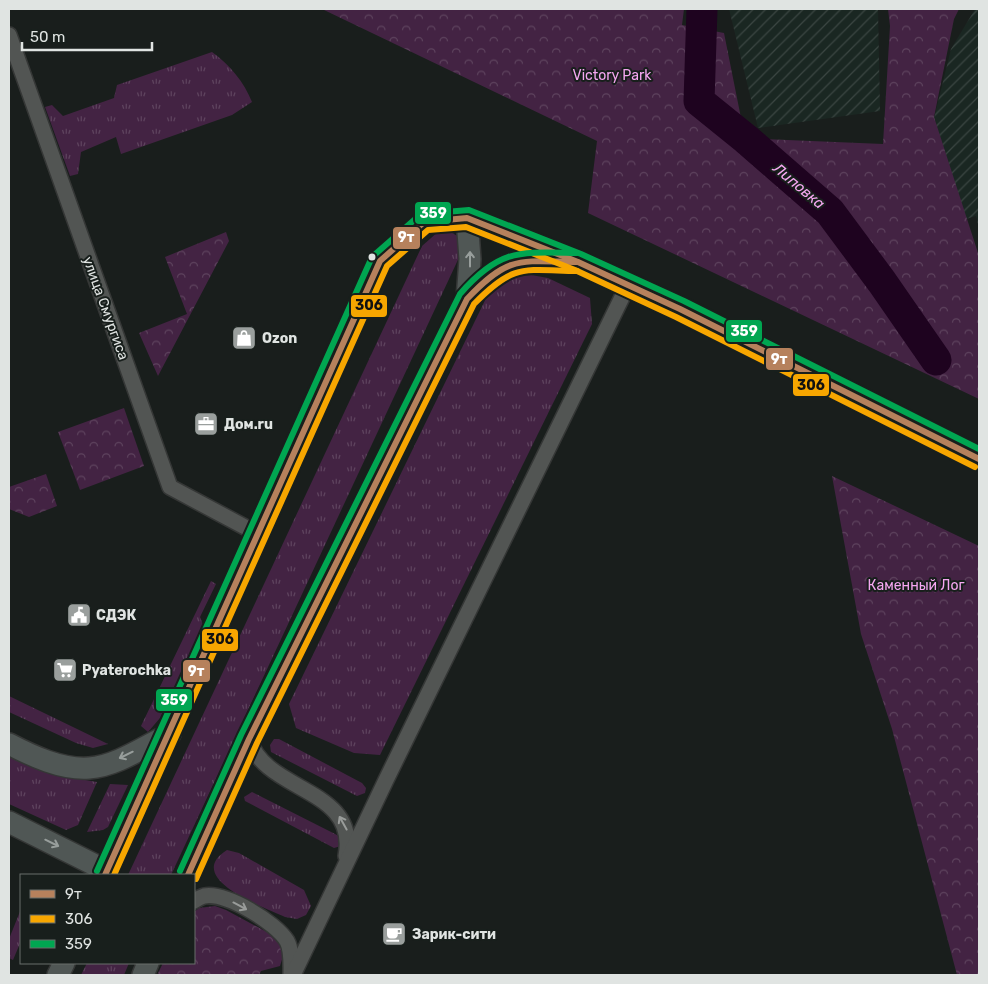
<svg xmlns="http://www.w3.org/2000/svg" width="988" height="984" font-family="Rubik,sans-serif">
	<defs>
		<pattern id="industrial-furrows" width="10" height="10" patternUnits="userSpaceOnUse" patternTransform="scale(1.25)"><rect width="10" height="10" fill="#1a2722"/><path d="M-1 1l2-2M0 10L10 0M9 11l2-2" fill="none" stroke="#3b4642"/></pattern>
		<pattern id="grass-tufts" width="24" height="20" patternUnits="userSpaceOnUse" patternTransform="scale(1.25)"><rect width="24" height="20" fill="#432343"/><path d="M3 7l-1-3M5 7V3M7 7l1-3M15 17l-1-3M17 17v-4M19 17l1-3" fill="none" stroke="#5e435e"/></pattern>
		<pattern id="forest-crowns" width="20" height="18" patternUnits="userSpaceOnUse" patternTransform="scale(1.25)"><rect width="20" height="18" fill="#432343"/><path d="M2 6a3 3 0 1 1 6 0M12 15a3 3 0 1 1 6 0" fill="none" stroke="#5e435e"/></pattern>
	</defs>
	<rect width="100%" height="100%" fill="#191e1c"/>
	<!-- industrial -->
	<g fill="url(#industrial-furrows)">
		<path d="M729,9H878L880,111L758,128Z"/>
		<path d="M975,9H979V228L976,216L940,227L923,163L951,49Z"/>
	</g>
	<!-- grass -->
	<g fill="url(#grass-tufts)">
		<path d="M212,52C230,65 244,82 252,102L232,115L121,154L116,137L81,152L78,174L70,176L45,107L52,105L63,116L114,98L117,85Z"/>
		<path d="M447,230L459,237L463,249L171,875H128L422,246L439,231Z"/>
		<path d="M520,273L548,278L590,298L592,324L380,755L354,753L296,728L289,704L491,288Z"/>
		<path d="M211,581L216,584L200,617L204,627L160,718L148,732L141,726Z"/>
		<path d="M9,696L108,744L93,748L76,743L9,712Z"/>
		<path d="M274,739H279L362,783L366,788L365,793L357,796L271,752L270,745Z"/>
		<path d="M9,754L50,774L97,782L78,825L66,830L9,804Z"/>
		<path d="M110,784L128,785L108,827L103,830L87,832Z"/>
		<path d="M252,792L337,835L341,840V846L334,848L245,801L244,797Z"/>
		<path d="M227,850L239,853L304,890L311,906L306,915L297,919L285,917C265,908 182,878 227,850Z"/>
		<path d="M21,909V941L13,960L9,958V939Z"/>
		<path d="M87,963H129L124,975H81Z"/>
	</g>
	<!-- forest -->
	<g fill="url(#forest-crowns)">
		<path d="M322,9H684L682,25L724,33L742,123L763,139L883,144L890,26L888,9H959L954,19L934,117L979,256V399L588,213L597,141Z"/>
		<path d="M226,232L229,241L158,376L139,333L187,314L165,257Z"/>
		<path d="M124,408L144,466L80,490L58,432Z"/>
		<path d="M46,474L57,506L29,517L9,509V487Z"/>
		<path d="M832,476L979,546V975H957L892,729L861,634Z"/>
		<path d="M215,906L226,910L276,937L284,953L280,966L261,971L259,975H157L163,963H194V912L199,908Z"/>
	</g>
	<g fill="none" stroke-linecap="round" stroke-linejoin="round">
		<!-- river -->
		<path stroke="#1e031f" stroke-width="31" d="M702,9L699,101L746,139L830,212L882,282L936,360"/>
		<defs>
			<g id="minor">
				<path d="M9,35L170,487L258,534"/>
				<path d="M249,739C265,793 359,787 346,856"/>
				<path d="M194,901C197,899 201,897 204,896C227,892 276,923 287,941C292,950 291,965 291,975"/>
				<path d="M293,975L386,780L628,285"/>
			</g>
			<g id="secondary">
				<path d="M467,218L470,259L467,299"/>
				<path d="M9,744C32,756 62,770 89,768C117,766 145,746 170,734"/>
				<path d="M9,822L107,871"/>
				<path d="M105,875L380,261L424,222L467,218L578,262L680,309L979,459"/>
				<path d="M188,875L249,739L467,299C478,288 491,272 506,266C525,259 549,262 569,262"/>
				<path d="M58,975L64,963"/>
				<path d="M143,975L148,963"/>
			</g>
		</defs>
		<!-- minor casing -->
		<use href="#minor" stroke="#353736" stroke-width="18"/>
		<!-- secondary casing -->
		<use href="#secondary" stroke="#353736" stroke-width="24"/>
		<!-- minor -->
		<use href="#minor" stroke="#525553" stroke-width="15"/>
		<!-- secondary -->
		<use href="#secondary" stroke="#505755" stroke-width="21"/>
		<defs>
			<g id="bus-1">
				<path d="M105,875L380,261L424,222L467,218L578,262L680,309L979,459"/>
				<path d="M188,875L249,739L467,299C509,255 519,261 577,262"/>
			</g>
			<g id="bus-2">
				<path d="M114,875L387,266L428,230L466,227L575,270L676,317L975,467"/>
				<path d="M196,879L257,743L474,304C514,263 523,270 577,271"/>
			</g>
			<g id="bus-3">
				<path d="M97,871L372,257L421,214L469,210L581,254L684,301L979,449"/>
				<path d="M180,871L241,735L460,294C500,248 520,252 577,253"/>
			</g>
		</defs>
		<!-- bus-1 casing -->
		<use href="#bus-1" stroke="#181f1c" stroke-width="10"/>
		<!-- bus-2 casing -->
		<use href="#bus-2" stroke="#181f1c" stroke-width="10"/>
		<!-- bus-3 casing -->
		<use href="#bus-3" stroke="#181f1c" stroke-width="10"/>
		<!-- bus-1 -->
		<use href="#bus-1" stroke="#b6815c" stroke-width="6"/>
		<!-- bus-2 -->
		<use href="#bus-2" stroke="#f7a600" stroke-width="6"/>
		<!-- bus-3 -->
		<use href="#bus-3" stroke="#00a651" stroke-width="6"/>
	</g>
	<!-- one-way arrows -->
	<defs><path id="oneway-shaft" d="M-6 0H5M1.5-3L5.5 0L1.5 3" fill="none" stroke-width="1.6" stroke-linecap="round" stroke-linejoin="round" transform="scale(1.25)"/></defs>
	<g stroke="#989e9c">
		<use href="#oneway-shaft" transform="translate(470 259) rotate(-90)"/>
		<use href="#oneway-shaft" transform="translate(126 755) rotate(154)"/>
		<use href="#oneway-shaft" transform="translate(52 843) rotate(26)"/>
	</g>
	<g stroke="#999c9a">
		<use href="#oneway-shaft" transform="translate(343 823) rotate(-119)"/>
		<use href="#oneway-shaft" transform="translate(240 906) rotate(28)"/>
	</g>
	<!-- icons -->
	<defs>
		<symbol id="shop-square" viewBox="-11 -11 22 22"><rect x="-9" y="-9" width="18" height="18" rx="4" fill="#9a9f9d" stroke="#181f1c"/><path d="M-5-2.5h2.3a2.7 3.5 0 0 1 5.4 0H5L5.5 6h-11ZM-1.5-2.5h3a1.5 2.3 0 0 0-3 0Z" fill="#fff"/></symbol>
		<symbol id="office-square" viewBox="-11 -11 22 22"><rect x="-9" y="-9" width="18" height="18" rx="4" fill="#9a9f9d" stroke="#181f1c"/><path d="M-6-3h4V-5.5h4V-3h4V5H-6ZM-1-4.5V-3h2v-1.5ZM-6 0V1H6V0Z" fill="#fff"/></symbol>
		<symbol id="civic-square" viewBox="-11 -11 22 22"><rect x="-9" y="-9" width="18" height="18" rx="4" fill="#9a9f9d" stroke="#181f1c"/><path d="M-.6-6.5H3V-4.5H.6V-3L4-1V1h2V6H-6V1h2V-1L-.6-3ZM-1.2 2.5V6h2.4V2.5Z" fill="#fff"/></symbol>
		<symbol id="supermarket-square" viewBox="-11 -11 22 22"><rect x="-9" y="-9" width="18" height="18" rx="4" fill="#9a9f9d" stroke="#181f1c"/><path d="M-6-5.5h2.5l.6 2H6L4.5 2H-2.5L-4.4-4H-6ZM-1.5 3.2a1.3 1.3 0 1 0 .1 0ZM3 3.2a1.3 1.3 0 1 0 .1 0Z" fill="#fff"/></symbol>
		<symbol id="cafe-square" viewBox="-11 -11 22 22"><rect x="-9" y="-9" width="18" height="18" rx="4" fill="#9a9f9d" stroke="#181f1c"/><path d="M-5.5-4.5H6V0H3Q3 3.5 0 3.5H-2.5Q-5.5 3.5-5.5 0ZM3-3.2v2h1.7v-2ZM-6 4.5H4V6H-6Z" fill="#fff"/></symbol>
	</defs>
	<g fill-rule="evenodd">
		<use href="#shop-square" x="230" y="324" width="28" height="28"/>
		<use href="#office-square" x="192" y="410" width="28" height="28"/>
		<use href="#civic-square" x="65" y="601" width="28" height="28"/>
		<use href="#supermarket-square" x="51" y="656" width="28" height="28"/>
		<use href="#cafe-square" x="380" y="920" width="28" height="28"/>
	</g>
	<!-- markers -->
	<circle fill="#e0e4e2" stroke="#181f1c" stroke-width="2" cx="372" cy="257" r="4.5"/>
	<g text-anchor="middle" stroke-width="4" stroke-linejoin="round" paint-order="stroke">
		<!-- park labels -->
		<g font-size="14" fill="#f5a7f1" stroke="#181f1c">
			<text x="612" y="80">Victory Park</text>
			<text x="916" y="590">Каменный Лог</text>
		</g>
		<!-- street labels -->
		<g font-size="14" fill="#e0e4e2" stroke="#181f1c">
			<text transform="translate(106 308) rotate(70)" y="5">улица Смургиса</text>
		</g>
		<!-- poi labels -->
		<g font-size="14" font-weight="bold" fill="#e0e4e2" stroke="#181f1c" text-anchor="start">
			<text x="262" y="343">Ozon</text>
			<text x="224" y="429">Дом.ru</text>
			<text x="96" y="620">СДЭК</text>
			<text x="82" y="675">Pyaterochka</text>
			<text x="412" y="939">Зарик-сити</text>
		</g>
		<!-- water labels -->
		<g font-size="15" font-style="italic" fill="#f6a8f2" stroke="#181f1c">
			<text transform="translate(799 186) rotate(40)" y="5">Липовка</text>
		</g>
	</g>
	<g stroke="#181f1c" stroke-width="2">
		<rect x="414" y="201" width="38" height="24" rx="5" fill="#00a651"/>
		<rect x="392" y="226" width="29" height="24" rx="5" fill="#b6815c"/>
		<rect x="350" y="294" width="38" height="24" rx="5" fill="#f7a600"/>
		<rect x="725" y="319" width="38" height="24" rx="5" fill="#00a651"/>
		<rect x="765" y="347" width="29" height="24" rx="5" fill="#b6815c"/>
		<rect x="792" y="373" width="38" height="24" rx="5" fill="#f7a600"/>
		<rect x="201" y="628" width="38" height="24" rx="5" fill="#f7a600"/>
		<rect x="182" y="659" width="29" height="24" rx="5" fill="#b6815c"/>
		<rect x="155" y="688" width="38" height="24" rx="5" fill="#00a651"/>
	</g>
	<g font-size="14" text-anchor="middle" font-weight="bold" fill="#fff">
		<text x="433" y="218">359</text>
		<text x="406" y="242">9т</text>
		<text x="744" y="336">359</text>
		<text x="779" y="364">9т</text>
		<text x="196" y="676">9т</text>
		<text x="174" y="705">359</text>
	</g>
	<g font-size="14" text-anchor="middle" font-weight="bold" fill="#111">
		<text x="369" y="310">306</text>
		<text x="811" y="390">306</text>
		<text x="220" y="644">306</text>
	</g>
	<!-- border -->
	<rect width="988" height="984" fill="none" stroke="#e0e4e2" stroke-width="20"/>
	<!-- legend -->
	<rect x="20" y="874" width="175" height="90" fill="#181f1c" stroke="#686e6b"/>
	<rect x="30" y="890" width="25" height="8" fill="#b6815c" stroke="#686e6b"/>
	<text x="65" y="899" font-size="15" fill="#e0e4e2">9т</text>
	<rect x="30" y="915" width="25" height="8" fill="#f7a600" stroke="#686e6b"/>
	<text x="65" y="924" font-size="15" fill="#e0e4e2">306</text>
	<rect x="30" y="940" width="25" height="8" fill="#00a651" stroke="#686e6b"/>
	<text x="65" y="949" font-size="15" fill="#e0e4e2">359</text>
	<!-- scale -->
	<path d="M22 42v8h130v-8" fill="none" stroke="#e0e4e2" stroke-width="2.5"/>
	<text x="30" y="42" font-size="15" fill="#e0e4e2" stroke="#181f1c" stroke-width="4" paint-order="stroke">50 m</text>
</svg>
